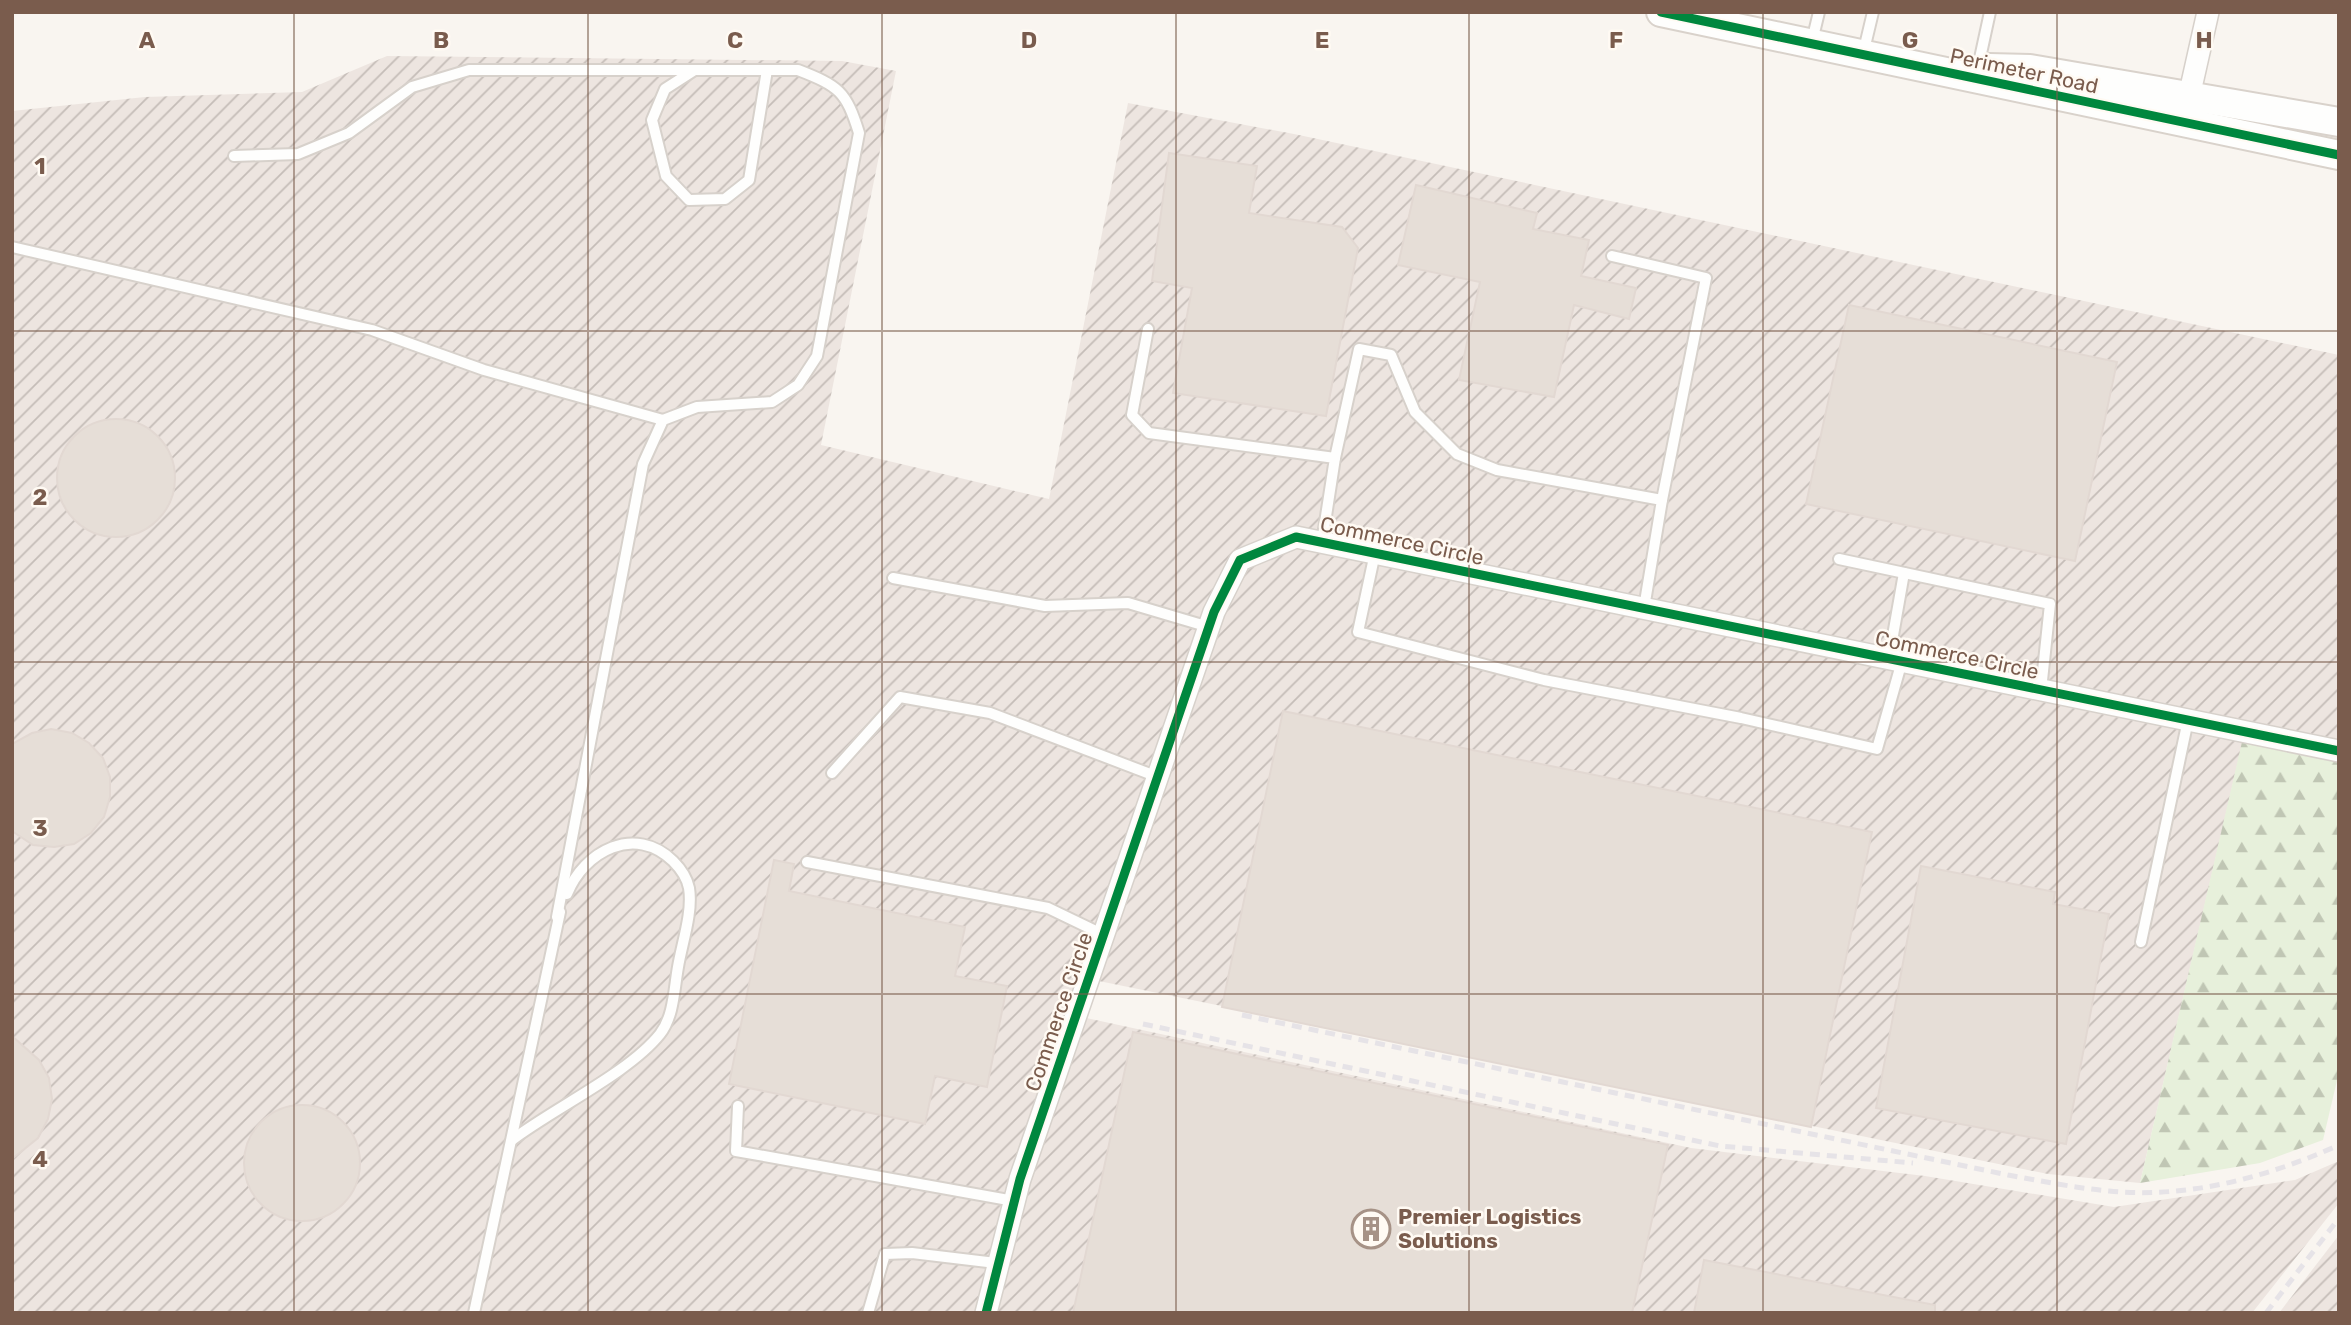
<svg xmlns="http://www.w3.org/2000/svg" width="2351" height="1325" font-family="Rubik,sans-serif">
	<defs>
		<pattern id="industrial-furrows" width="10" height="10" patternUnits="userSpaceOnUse" patternTransform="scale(1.75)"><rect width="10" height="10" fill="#ede5e0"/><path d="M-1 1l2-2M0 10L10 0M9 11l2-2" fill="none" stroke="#c5bdb8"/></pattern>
		<pattern id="forest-firs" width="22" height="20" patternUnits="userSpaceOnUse" patternTransform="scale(1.75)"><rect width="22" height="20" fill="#e7f0db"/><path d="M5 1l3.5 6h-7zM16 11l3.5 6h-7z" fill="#c0c6b4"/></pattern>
	</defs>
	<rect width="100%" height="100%" fill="#f9f5f0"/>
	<!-- industrial -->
	<g fill="url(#industrial-furrows)">
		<path d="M387,56L842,61L896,71L821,445L1049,499L1128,103L1294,134L2339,355V751L2245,732L2140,1183L2048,1174L1089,979L1077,1016L1691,1148L1925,1176L2114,1207L2295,1180L2339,1161V1203L2252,1313H12V111L145,97L302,92Z"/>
		<path d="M2339,1235V1313H2279Z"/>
	</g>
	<!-- forest -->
	<path fill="url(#forest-firs)" d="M2242,742L2339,762V1072L2323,1140L2260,1163L2140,1183Z"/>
	<!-- building -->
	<g fill="#e6ded7" stroke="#e2d8d2" stroke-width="2">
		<path d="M1169,153L1257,166L1249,213L1342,227L1358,248L1326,416L1173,393L1192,288L1152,281Z"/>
		<path d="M1416,185L1537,213L1533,229L1589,240L1581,276L1636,288L1629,319L1574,305L1554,397L1459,380L1480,282L1398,265Z"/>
		<path d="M1849,305L2117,362L2075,561L1806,504Z"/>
		<circle cx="116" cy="478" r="59"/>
		<path d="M1283,711L1872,832L1811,1127L1222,1007Z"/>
		<path d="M51,729L72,733L89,743L103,758L110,777V797L104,817L91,833L74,844L54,847L33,845L12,831V744L32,733Z"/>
		<path d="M774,860L794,864L789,891L965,927L955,976L1007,986L987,1087L935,1076L925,1124L729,1084Z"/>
		<path d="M1921,866L2055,892L2053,904L2109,914L2066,1144L1876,1108Z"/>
		<path d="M1133,1032L1668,1145L1632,1313H1073Z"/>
		<path d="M12,1036L39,1060L49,1078L52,1099L48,1119L38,1138L12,1159Z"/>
		<circle cx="302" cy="1163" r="58"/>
		<path d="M1704,1260L1935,1305V1313H1694Z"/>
	</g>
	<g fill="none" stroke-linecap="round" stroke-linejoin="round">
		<defs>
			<g id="lane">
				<path d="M1812,41L1819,12"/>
				<path d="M1863,54L1873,12"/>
				<path d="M693,71L665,89L652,120L666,176L689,200L725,199L749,180L767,70"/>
				<path d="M1977,72L1990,12"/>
				<path d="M234,156L298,154L349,133L412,87L469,70H798C839,86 846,91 859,133L817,356L798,385L772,402L697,407L663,420L643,464L557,917"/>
				<path d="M12,247L372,330L484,370L663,420"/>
				<path d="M1612,256L1706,278L1662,500"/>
				<path d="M1148,329L1132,415L1149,433L1335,458L1322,542"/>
				<path d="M1335,458L1359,349L1391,355L1415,412L1457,454L1497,470L1662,500L1644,608"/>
				<path d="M1375,553L1358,632L1544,680L1741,718L1877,749L1902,661"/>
				<path d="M1839,559L2050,604L2041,690"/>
				<path d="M893,578L1045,606L1128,603L1209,627"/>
				<path d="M1889,658L1904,573"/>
				<path d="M832,773L900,697L990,713L1158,777"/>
				<path d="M807,862L1048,908L1104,935"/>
				<path d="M2141,942L2188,720"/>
				<path d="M738,1106L736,1151L1014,1201"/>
				<path d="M512,1140C554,1108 629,1073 660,1034C674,1016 674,989 678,967C682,943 693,912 689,888C687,878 680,868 673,861C635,824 584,851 567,894"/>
				<path d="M474,1313L560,912"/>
				<path d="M868,1313L885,1254L912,1253L996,1263"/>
			</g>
			<g id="street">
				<path d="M2186,110L2208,12"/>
				<path d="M986,1313L1020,1179L1214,612L1240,560L1296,537L2339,751"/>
			</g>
			<g id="secondary">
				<path d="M1661,12L2339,155"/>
				<path d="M1989,68L2030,69L2339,122"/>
			</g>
		</defs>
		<!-- lane casing -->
		<use href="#lane" stroke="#d7d1cb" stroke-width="14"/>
		<!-- street casing -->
		<use href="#street" stroke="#d7d1cb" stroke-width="24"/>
		<!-- secondary casing -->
		<use href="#secondary" stroke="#d9d2cb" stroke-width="32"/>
		<!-- lane -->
		<use href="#lane" stroke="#fefefd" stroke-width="10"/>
		<!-- street -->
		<use href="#street" stroke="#fefefd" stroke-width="21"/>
		<!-- secondary -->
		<use href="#secondary" stroke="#fefefd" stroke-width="28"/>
		<!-- rail -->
		<g stroke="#e6e3e7" stroke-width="5" stroke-dasharray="10 7" stroke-linecap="butt">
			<path d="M1242,1015L2008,1175C2042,1181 2075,1188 2109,1191C2188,1199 2268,1177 2339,1145"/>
			<path d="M1143,1024L1720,1146L1913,1163"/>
			<path d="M2266,1313L2339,1218"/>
		</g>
		<defs>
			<g id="cycleway">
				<path d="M1661,12L2339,155"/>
				<path d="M986,1313L1020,1179L1214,612L1240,560L1296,537L2339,751"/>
			</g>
		</defs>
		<!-- cycleway casing -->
		<use href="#cycleway" stroke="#fffaf3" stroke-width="13"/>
		<!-- cycleway -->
		<use href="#cycleway" stroke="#00873e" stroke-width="9"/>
	</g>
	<!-- grid -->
	<path fill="none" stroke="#7a5c4d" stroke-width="2" stroke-opacity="0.55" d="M294,12V1313M588,12V1313M882,12V1313M1176,12V1313M1469,12V1313M1763,12V1313M2057,12V1313M12,331H2339M12,662H2339M12,994H2339"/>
	<!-- icons -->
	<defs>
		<symbol id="building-ring" viewBox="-11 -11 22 22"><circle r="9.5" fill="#fffaf3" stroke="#a69286" stroke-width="1.5"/><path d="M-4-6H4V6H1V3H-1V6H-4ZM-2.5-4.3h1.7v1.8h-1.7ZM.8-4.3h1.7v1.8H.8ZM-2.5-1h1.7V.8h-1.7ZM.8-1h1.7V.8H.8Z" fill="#a69286"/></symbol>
	</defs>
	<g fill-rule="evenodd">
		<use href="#building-ring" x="1349" y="1207" width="44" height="44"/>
	</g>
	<g text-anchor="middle" stroke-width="5" stroke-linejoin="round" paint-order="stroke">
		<!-- street labels -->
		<g font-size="21" fill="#7a5c4d" stroke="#fffaf3">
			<text transform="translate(2024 71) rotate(12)" y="7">Perimeter Road</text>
			<text transform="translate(1402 541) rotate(12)" y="7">Commerce Circle</text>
			<text transform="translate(1957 655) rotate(12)" y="7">Commerce Circle</text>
			<text transform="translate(1059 1012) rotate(-71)" y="7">Commerce Circle</text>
		</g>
		<!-- poi labels -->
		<g font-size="21" font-weight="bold" fill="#7a5c4d" stroke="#fffaf3" text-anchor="start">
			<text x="1398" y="1224">Premier Logistics<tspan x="1398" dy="24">Solutions</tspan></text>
		</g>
	</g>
	<g font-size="23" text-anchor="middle" font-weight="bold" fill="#7a5c4d" stroke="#fffaf3" stroke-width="5" stroke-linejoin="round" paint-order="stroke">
		<text x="147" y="48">A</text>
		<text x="441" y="48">B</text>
		<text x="735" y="48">C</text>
		<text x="1029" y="48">D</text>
		<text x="1322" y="48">E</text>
		<text x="1616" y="48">F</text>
		<text x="1910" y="48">G</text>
		<text x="2204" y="48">H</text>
		<text x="40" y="174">1</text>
		<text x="40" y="505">2</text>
		<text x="40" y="836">3</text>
		<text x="40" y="1167">4</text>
	</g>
	<!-- border -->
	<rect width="2351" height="1325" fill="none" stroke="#7a5c4d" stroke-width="28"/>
</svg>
